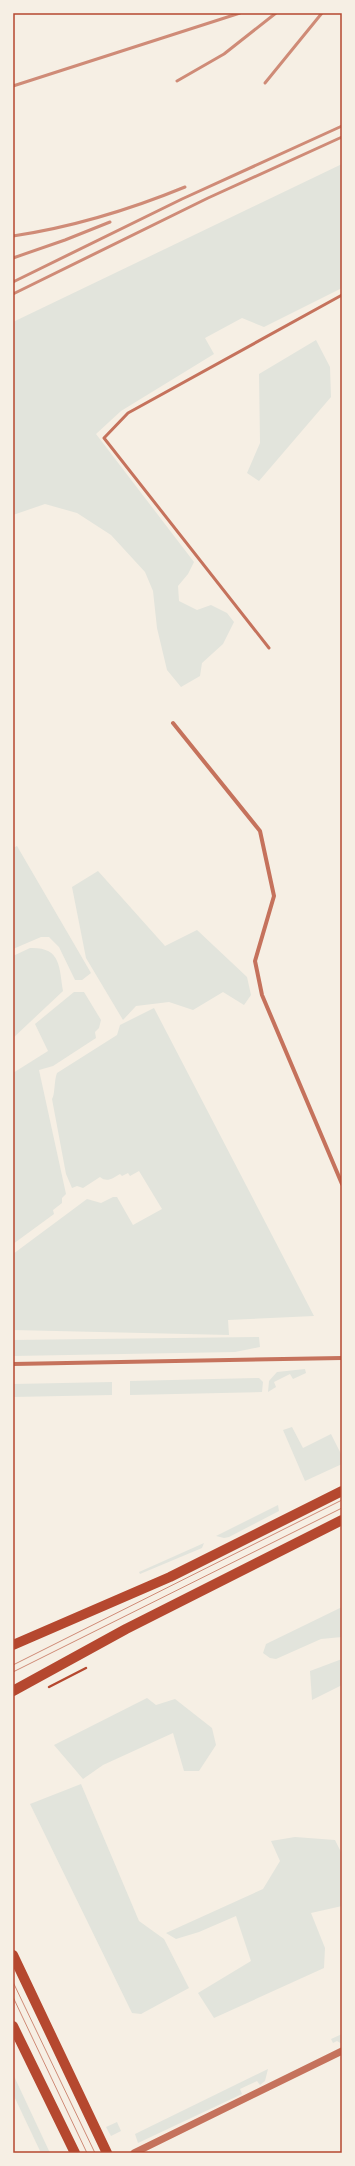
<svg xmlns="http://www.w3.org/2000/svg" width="355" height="2166" font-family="'Fira Sans Condensed',sans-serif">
	<rect width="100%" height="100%" fill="#f6efe4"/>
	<!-- green -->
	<g fill="#e2e4dc">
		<path d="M342,164V288L264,327L242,318L205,338L214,354L121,411L96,434L194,562L188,574L178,586L179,601L197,610L211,605L227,613L234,622L223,644L202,663L200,676L181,687L167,670L157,628L153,591L145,572L111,535L77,513L45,504L13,515V322Z"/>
		<path d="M316,340L330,367L331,397L259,481L247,473L260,443L259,374Z"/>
		<path d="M17,846L91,973L82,980H75L59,947L49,937H41L13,949V848Z"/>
		<path d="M98,871L165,946L197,930L247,977L251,995L244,1005L223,992L193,1010L169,1002L136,1006L123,1020L86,958L72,887Z"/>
		<path d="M30,948C61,947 59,966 63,991L13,1038V956Z"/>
		<path d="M74,992H84L101,1020L99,1028L95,1032L96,1038L53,1066L39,1070L66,1194L62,1198V1203L53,1210L54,1214L13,1244V1073L48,1051L35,1024Z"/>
		<path d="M154,1008L314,1316L228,1320L229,1335L13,1330V1254L87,1199L101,1203L113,1197H117L133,1225L162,1209L139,1171L130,1176L128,1173L122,1176L120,1174C113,1178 107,1183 100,1177L83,1188L77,1186L72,1188L66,1174L52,1099C55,1095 54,1080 57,1073L117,1035L120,1025Z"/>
		<path d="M259,1337L260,1347L235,1352L13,1356V1340Z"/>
		<path d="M305,1369L306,1373L293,1379L290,1374L274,1382L276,1387L268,1392L269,1381L277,1372Z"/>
		<path d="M259,1378L263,1382L262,1392L130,1395V1381Z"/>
		<path d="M112,1382V1395L13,1397V1384Z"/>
		<path d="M292,1427L303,1448L331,1434L342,1456V1464L305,1481L283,1430Z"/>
		<path d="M278,1505L279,1511L229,1537L224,1538L216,1536Z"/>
		<path d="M204,1543L202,1548L140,1574L139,1572Z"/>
		<path d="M342,1607V1637L321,1639L276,1659L270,1658L263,1653L266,1644Z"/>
		<path d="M342,1659V1685L312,1700L310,1671Z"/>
		<path d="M147,1698L156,1705L175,1699L212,1728L216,1745L199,1771H184L173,1733L103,1765L83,1779L54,1745Z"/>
		<path d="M81,1784L139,1921L164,1939L189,1988L141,2014L132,2013L30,1804Z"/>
		<path d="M295,1837L335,1840L342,1854V1906L311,1913L325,1948L324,1968L214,2018L198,1993L251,1961L236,1916L199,1932L176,1939L166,1933L263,1889L280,1861L271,1841Z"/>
		<path d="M342,2034V2044L337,2041L333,2043L331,2039Z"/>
		<path d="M268,2069L265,2081L260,2085L257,2081L240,2089L242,2094L138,2143L135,2134Z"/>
		<path d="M13,2074L50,2153H41L13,2094Z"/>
		<path d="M117,2122L121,2131L111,2136L106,2127Z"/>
	</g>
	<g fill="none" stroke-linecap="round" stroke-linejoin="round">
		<!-- path -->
		<path stroke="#b5482f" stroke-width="2.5" d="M49,1687L86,1668"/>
		<!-- service -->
		<path stroke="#c5725c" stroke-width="3" d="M269,648L104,438L128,413L342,295"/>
		<!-- minor -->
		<g stroke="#c5725c" stroke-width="4">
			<path d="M173,723L260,831L274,896L255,961L262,995L342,1184"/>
			<path d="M13,1364L342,1358"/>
		</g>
		<!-- tertiary -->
		<path stroke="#c5725c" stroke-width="7" d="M134,2153L342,2051"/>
		<!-- primary -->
		<g stroke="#b5482f" stroke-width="10">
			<path d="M13,1645L170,1577L342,1491"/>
			<path d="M13,1691L126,1629L342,1520"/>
			<path d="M13,1955L107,2153"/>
			<path d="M13,2026L75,2153"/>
		</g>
		<!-- tram -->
		<g stroke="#cf8b77" stroke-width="1">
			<path d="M13,1665L342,1500"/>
			<path d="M13,1672L342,1508"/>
			<path d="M13,1982L95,2153"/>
			<path d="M13,1997L87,2153"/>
		</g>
		<!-- rail -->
		<g stroke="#cf8b77" stroke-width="3">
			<path d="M177,81L224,54L276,13"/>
			<path d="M265,83L322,13"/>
			<path d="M13,86L240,13"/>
			<path d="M13,236C73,227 129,210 185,187"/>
			<path d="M13,258L65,240L110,222"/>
			<path d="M13,282L182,199L342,126"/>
			<path d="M13,294L208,198L342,137"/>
		</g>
	</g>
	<!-- border -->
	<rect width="355" height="2166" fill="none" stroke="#f6efe4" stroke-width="28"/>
	<rect x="14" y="14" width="327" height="2138" fill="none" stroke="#b5482f" stroke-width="1.5"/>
</svg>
